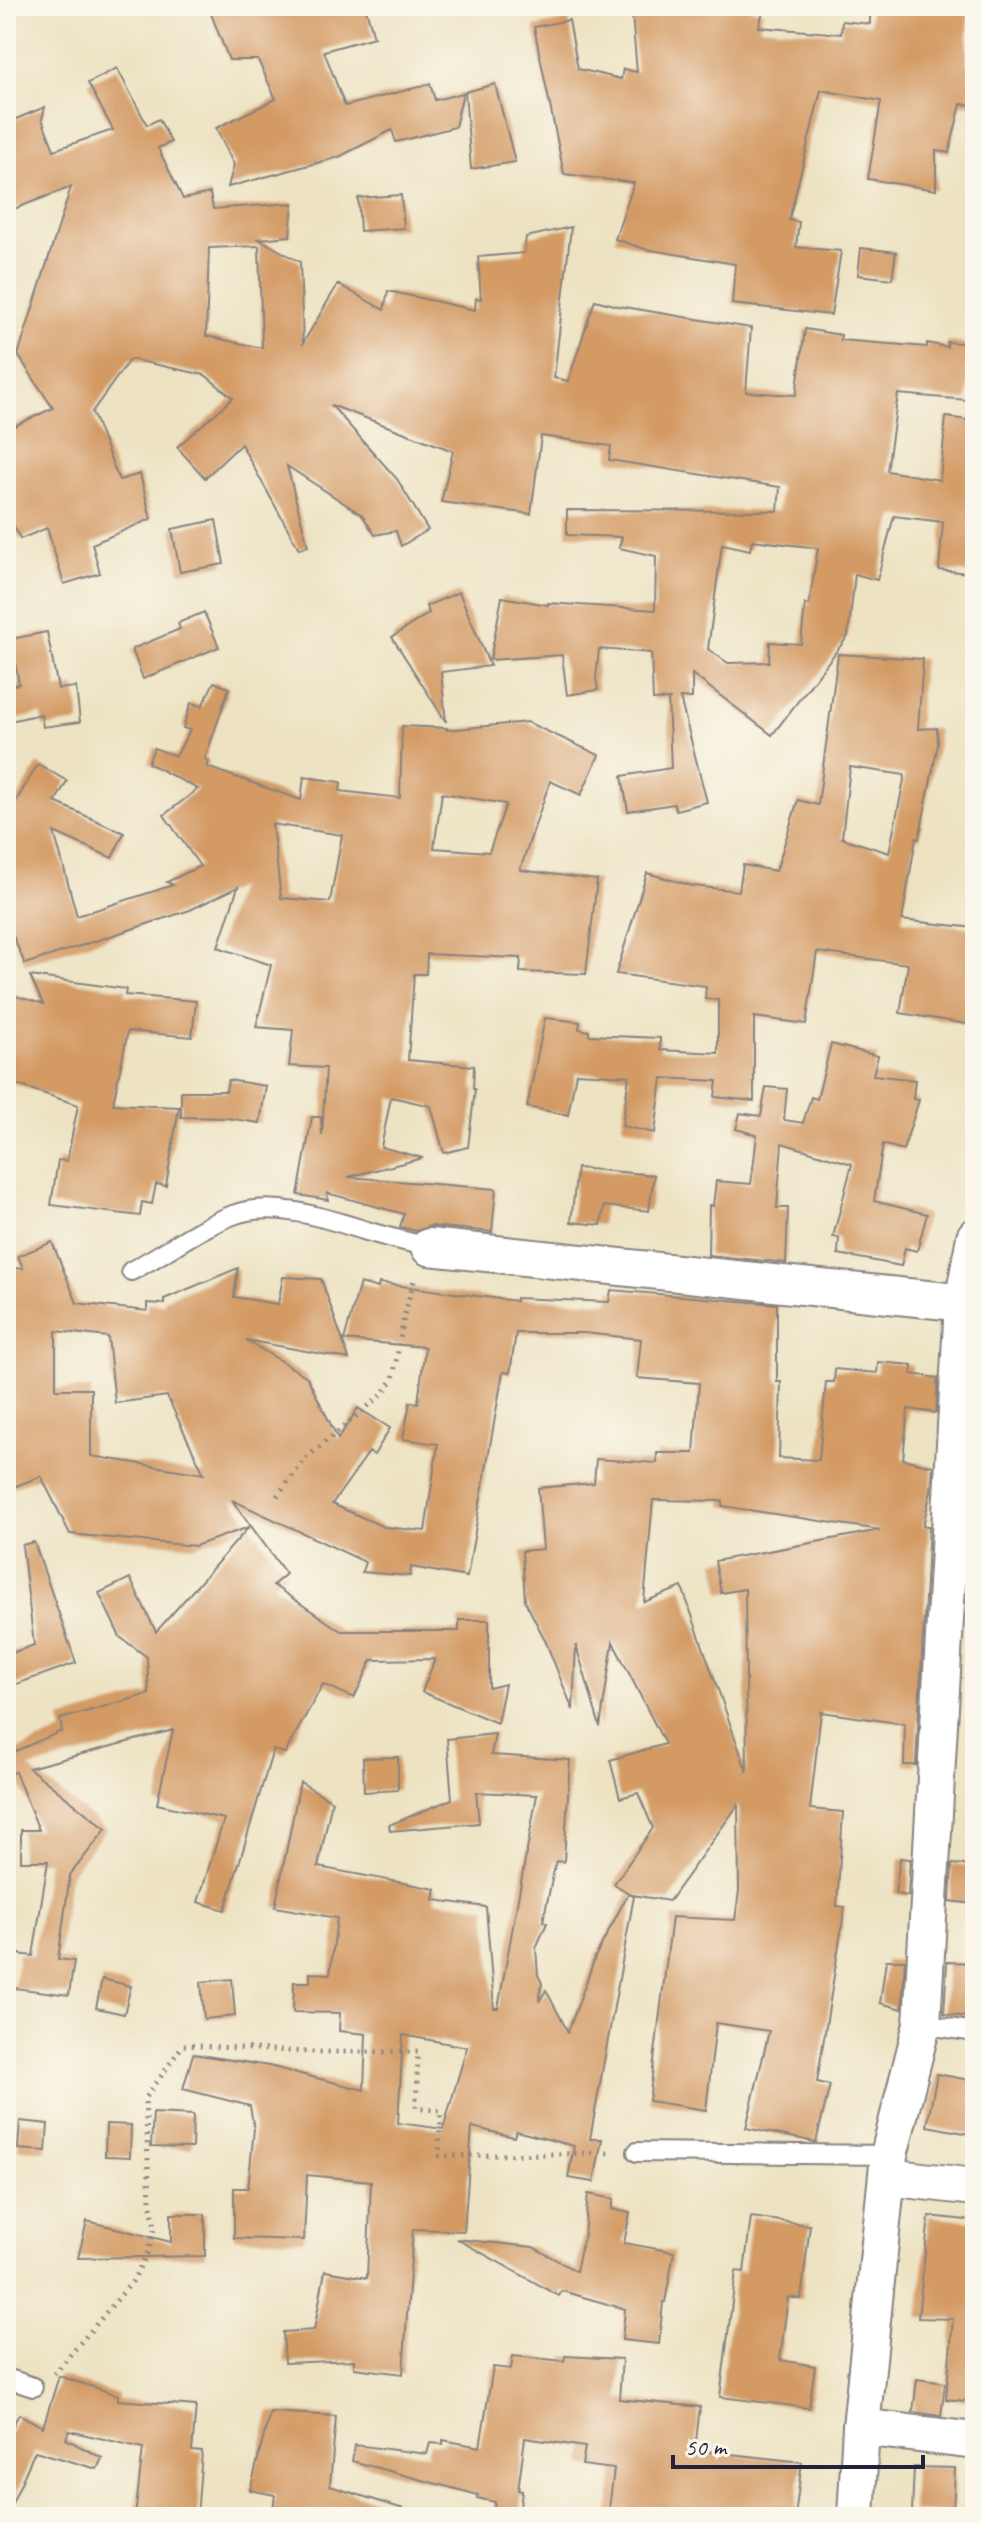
<svg xmlns="http://www.w3.org/2000/svg" width="981" height="2523" font-family="Caveat,sans-serif">
	<rect width="100%" height="100%" fill="#fbf7ec"/>
	<filter id="ink" filterUnits="userSpaceOnUse"><feTurbulence type="fractalNoise" baseFrequency=".0125" numOctaves="2"/><feDisplacementMap in="SourceGraphic" scale="16" xChannelSelector="R" yChannelSelector="G"/><feConvolveMatrix kernelMatrix="1 2 1 2 8 2 1 2 1" color-interpolation-filters="sRGB"/></filter>
	<filter id="wash" filterUnits="userSpaceOnUse"><feTurbulence type="fractalNoise" baseFrequency=".006" numOctaves="4" result="noise"/><feDisplacementMap in="SourceGraphic" scale="32" xChannelSelector="R" yChannelSelector="G"/><feGaussianBlur stdDeviation="1.8" result="paint"/><feColorMatrix in="noise" values="0 0 0 0 0 0 0 0 0 0 0 0 0 0 0 0 0 1.4 0 .05"/><feComposite in="paint" operator="in"/></filter>
	<g filter="url(#wash)">
		<rect width="100%" height="100%" fill="#ede3c3"/>
		<g id="blocks">
			<!-- building -->
			<g fill="#d39a64" fill-rule="evenodd">
				<path d="M208,6H365L374,37L324,51L345,106L430,84L435,100L463,93L455,127L396,142L392,130L339,157L228,187L234,165L216,128L276,99L258,60H229Z"/>
				<path d="M710,6H738L763,11L759,27L841,34L842,21L870,24V6H969L967,64L975,65L973,105L961,104L949,153L936,150V190L868,179L881,101L821,90L789,220L799,222L796,247L841,251L831,315L732,304L735,264L645,249L615,239L634,183L564,174L534,27L569,20L578,69L621,79L623,69L637,72L632,15Z"/>
				<path d="M117,68L147,125L159,119L171,142L158,148L183,199L210,193L213,209L293,203L290,236L259,239L300,262L303,343L338,284L384,310L388,291L475,310L476,298L481,299L478,257L524,253L526,237L571,227L554,378L568,381L595,300L618,306L751,328L746,392L796,395L805,329L841,335L840,340L927,347V343L947,347V342L973,344L967,400L898,394L887,471L940,480L946,417L975,421V497L969,573L939,570L943,522L894,516L877,580L855,574L848,636L772,735L692,674V698H680L707,802L676,810L674,804L628,811L622,776L671,768L668,699H671L653,700L651,653L599,649L596,679L598,690L567,695L562,655L490,660L502,597L548,605V603L655,610L656,556L619,548L622,537L567,535V510L778,511L780,487L609,460L611,446L541,436L531,514L441,502L453,451L331,405L397,479L428,530L401,546L396,531L375,535L362,515L287,466L308,546L299,549L241,444L205,478L177,447L233,398L205,375L130,359L92,412L119,480L140,474L151,519L92,544L100,573L64,584L47,528L20,539L6,509V430L53,408L18,355L71,187L6,212V123L45,107L42,119L54,150L113,130L88,83ZM259,246L262,348L206,336L209,248ZM752,540L818,548L809,605L805,604L801,644L770,642L769,662L728,663L708,649L722,544L750,550Z"/>
				<path d="M495,84L515,162L471,169L465,92Z"/>
				<path d="M401,195L404,228L360,231L358,198Z"/>
				<path d="M861,248L896,252L892,279L858,275Z"/>
				<path d="M216,520L224,564L180,572L172,529Z"/>
				<path d="M459,592L490,666L441,672L446,722L392,637L429,613L426,606Z"/>
				<path d="M204,612L219,647L143,679L132,649L180,629L178,623Z"/>
				<path d="M47,632L58,689L76,687L80,722L43,727L41,714L6,722V687L19,684L11,639Z"/>
				<path d="M838,654L923,659L918,729L937,728L938,744L919,839L916,838L902,920L975,928V975L967,1024L900,1013L908,964L817,952L806,1024L754,1017V1101L715,1097L717,1081L662,1078L655,1133L622,1126L629,1076L576,1073L568,1115L527,1107L545,1018L580,1022L579,1029L589,1031V1035L660,1038V1050L718,1053V1000L705,999L706,986L616,974L647,873L693,886L739,891L743,865L776,871L798,800L818,805ZM850,767L905,775L889,853L842,838Z"/>
				<path d="M214,682L229,688L205,759L209,761L207,767L301,800L304,777L341,782L340,791L400,798L402,726L447,728V730L527,722L599,755L581,795L550,781L520,870L597,880L586,974L520,972L521,958L427,954L426,974H414L408,1060L474,1066L473,1089H475L468,1147L444,1153L431,1106L391,1097L381,1147L423,1158L348,1177L496,1189L492,1232L431,1226L416,1231L400,1227L404,1214L327,1193L328,1200L298,1195L312,1117H321L322,1136L326,1068L289,1066L293,1030L256,1027L271,965L218,947L238,887L190,910L25,964L6,920V818L38,764L67,781L55,802L124,833L112,858L54,832L77,916L173,885L167,882L200,866L164,815L198,789L148,763L154,748L176,756L190,730L183,728L191,703L202,706ZM442,793L506,804L489,852L434,848ZM272,824L342,835L330,902L281,898Z"/>
				<path d="M30,976L126,989L125,995L196,1001L192,1037L128,1031L113,1104L179,1107L166,1186L156,1184L152,1204L142,1202L140,1216L51,1205L58,1160L67,1161L78,1105L6,1081V993L43,1004Z"/>
				<path d="M831,1044L878,1056L873,1075L915,1080L913,1099L919,1100L903,1150L883,1144L874,1201L927,1214L917,1251L905,1248L901,1266L838,1254L839,1238L833,1237L852,1164L782,1143L777,1208H788L786,1263L708,1255L709,1205L713,1206L716,1181L751,1184L757,1135L736,1129L740,1113L761,1116L766,1087L787,1089L784,1120L803,1123L811,1097L817,1099Z"/>
				<path d="M228,1080L266,1086L260,1123L227,1118L181,1117V1091H226Z"/>
				<path d="M577,1168L654,1175L649,1211L604,1206L601,1225L571,1222Z"/>
				<path d="M52,1242L77,1303L147,1311V1303L164,1304V1299L238,1268L234,1297L278,1304L283,1277L321,1279L349,1359L246,1340L307,1377L338,1439L358,1408L390,1428L374,1455L369,1452L332,1504L384,1527L425,1531L438,1444L403,1439L410,1402L418,1403L425,1347L344,1340L360,1283L378,1288L379,1283L516,1301V1298L609,1302L611,1290L777,1304V1382H781L779,1458L819,1460L826,1382H834L835,1369L877,1373L878,1362L912,1365V1374L938,1378L936,1413L908,1409L903,1459L933,1466L931,1491L923,1526H929L916,1765H904L905,1724L821,1712L810,1809L843,1812L837,1906L845,1907L817,2082L830,2085L816,2142L746,2128L769,2031L716,2023L706,2110L649,2101L672,1917L735,1920L739,1891L738,1805L669,1901L632,1895L614,1884L653,1828L638,1793L620,1798L610,1760L665,1744L613,1642L600,1727L576,1645L573,1710L545,1640L525,1601L522,1551L543,1549L538,1488L594,1483L596,1459L657,1463V1453H694L699,1383L637,1378L641,1339L584,1333H516L510,1373L503,1372L467,1577L411,1567L410,1576L362,1572L365,1562L232,1500L286,1574L273,1585L341,1631H459V1620H489V1688L505,1684L497,1723L422,1692L435,1659L372,1660L354,1698L323,1684L285,1753L273,1750L225,1910L198,1902L224,1819L157,1804L173,1730L29,1768L106,1829L70,1875L58,1959L74,1961L69,1995L14,1988L18,1954L33,1956L48,1861H21V1830H39L15,1772L6,1774V1749L11,1753L62,1731L60,1719L149,1694L147,1657L120,1637L99,1593L130,1578L156,1632L249,1527L195,1546L70,1534L41,1476L6,1490V1269L23,1268L18,1256ZM56,1331L108,1337L115,1403L167,1396L204,1474L91,1456V1389H56ZM653,1500L723,1501L722,1506L880,1530L715,1561L721,1593L745,1589L747,1772L682,1587L644,1602Z"/>
				<path d="M34,1542L76,1663L11,1686L6,1670V1655L34,1645L22,1545Z"/>
				<path d="M495,1734L491,1755L570,1760L564,1862L556,1861L543,1921L547,1923L536,1948L538,1975L542,1983L539,2002L546,1990L568,2032L596,1955L628,1894L634,1896L590,2139H602L594,2182L568,2178L574,2146L516,2131L514,2137L472,2127L464,2231L413,2229L403,2374L354,2368V2360L285,2363L283,2332L314,2330L325,2271L367,2278L371,2181L307,2175L304,2240L234,2238V2188H248L254,2129L250,2106L183,2089L193,2054L269,2066L364,2090L366,2034L339,2031L340,2013L293,2012L294,1982H310V1973L330,1974L337,1918L275,1907L300,1782L332,1801L318,1867L436,1889L434,1900L486,1907L494,2008H498L537,1795L476,1792L479,1823L390,1831L389,1825L452,1799L447,1739ZM403,2035L467,2047L443,2129L398,2123Z"/>
				<path d="M398,1757V1790L364,1792L363,1758Z"/>
				<path d="M900,1858L910,1859L908,1896L895,1894Z"/>
				<path d="M952,1864L975,1866V1904L950,1901Z"/>
				<path d="M886,1960H905L902,2009L880,2003Z"/>
				<path d="M947,1962L975,1963V2018L944,2014Z"/>
				<path d="M102,1979L131,1986L124,2014L96,2008Z"/>
				<path d="M232,1979L235,2016L204,2019L201,1982Z"/>
				<path d="M937,2074L975,2081V2135L927,2126Z"/>
				<path d="M153,2113L193,2115L192,2148L151,2147Z"/>
				<path d="M20,2121L48,2124L46,2151L18,2149Z"/>
				<path d="M106,2124L131,2125L130,2157L105,2156Z"/>
				<path d="M588,2194L614,2199L612,2209L630,2213L624,2243L674,2252L665,2302H663L659,2344L622,2340L625,2309L562,2291L559,2296L457,2239L533,2247L576,2271L584,2235Z"/>
				<path d="M171,2214H205V2256L78,2258L87,2221L171,2242Z"/>
				<path d="M929,2216L975,2221V2402L946,2399L953,2319L918,2318Z"/>
				<path d="M751,2217L810,2225L801,2299L788,2297L780,2360L815,2366L809,2408L720,2397L736,2271L744,2272Z"/>
				<path d="M513,2356L564,2361L565,2356L622,2359L619,2399L700,2407L695,2450L802,2462L795,2517H608L614,2469L582,2465L585,2447L525,2438L518,2490L522,2491L519,2516L493,2513L495,2502L477,2498L478,2495L352,2461L355,2445L427,2454L430,2443L443,2444V2440L480,2447L493,2367L511,2369Z"/>
				<path d="M59,2376L118,2395V2400L196,2406L192,2451L202,2452L197,2517H135L143,2448L69,2431L66,2439L102,2458L97,2469L35,2451L6,2517V2438L19,2414L43,2427Z"/>
				<path d="M917,2379L945,2383L941,2416L913,2412Z"/>
				<path d="M270,2412L336,2416L330,2486L410,2511L409,2517H272L275,2495L250,2490Z"/>
				<path d="M914,2467L955,2468L953,2512H912Z"/>
			</g>
		</g>
	</g>
	<g filter="url(#ink)">
		<use href="#blocks" fill-opacity="0" stroke="#88827f" stroke-width="2"/>
		<g fill="none" stroke-linecap="round" stroke-linejoin="round">
			<defs>
				<g id="lane">
					<path d="M131,1271C166,1253 196,1229 233,1215C274,1199 331,1220 370,1232C389,1238 410,1242 429,1247"/>
					<path d="M922,2024L975,2032"/>
					<path d="M637,2152L889,2155"/>
					<path d="M6,2378L33,2387"/>
				</g>
				<g id="street">
					<path d="M429,1247L975,1304"/>
					<path d="M887,2177L975,2187"/>
					<path d="M861,2427L975,2441"/>
					<path d="M856,2517L861,2427L889,2155L922,2024L963,1303L975,1237"/>
				</g>
			</defs>
			<!-- lane casing -->
			<use href="#lane" stroke="#88827f" stroke-width="22"/>
			<!-- street casing -->
			<use href="#street" stroke="#88827f" stroke-width="40"/>
			<!-- path -->
			<g stroke="#88827f" stroke-width="5" stroke-dasharray="2 6" stroke-linecap="butt">
				<path d="M277,1496L306,1458L384,1393L393,1379L404,1316L415,1277"/>
				<path d="M54,2374L132,2282L148,2252L155,2227L150,2201L145,2099L183,2045L308,2052H418L416,2108L441,2111L439,2156L612,2153"/>
			</g>
			<!-- lane -->
			<use href="#lane" stroke="#fff" stroke-width="18"/>
			<!-- street -->
			<use href="#street" stroke="#fff" stroke-width="36"/>
		</g>
	</g>
	<!-- margin -->
	<rect width="981" height="2523" fill="none" stroke="#fbf7ec" stroke-width="32"/>
	<!-- scale -->
	<path d="M673 2455v12h250v-12" fill="none" stroke="#22223b" stroke-width="4"/>
	<text x="685" y="2455" font-size="24" fill="#22223b" stroke="#fbf7ec" stroke-width="6" paint-order="stroke">50 m</text>
</svg>
